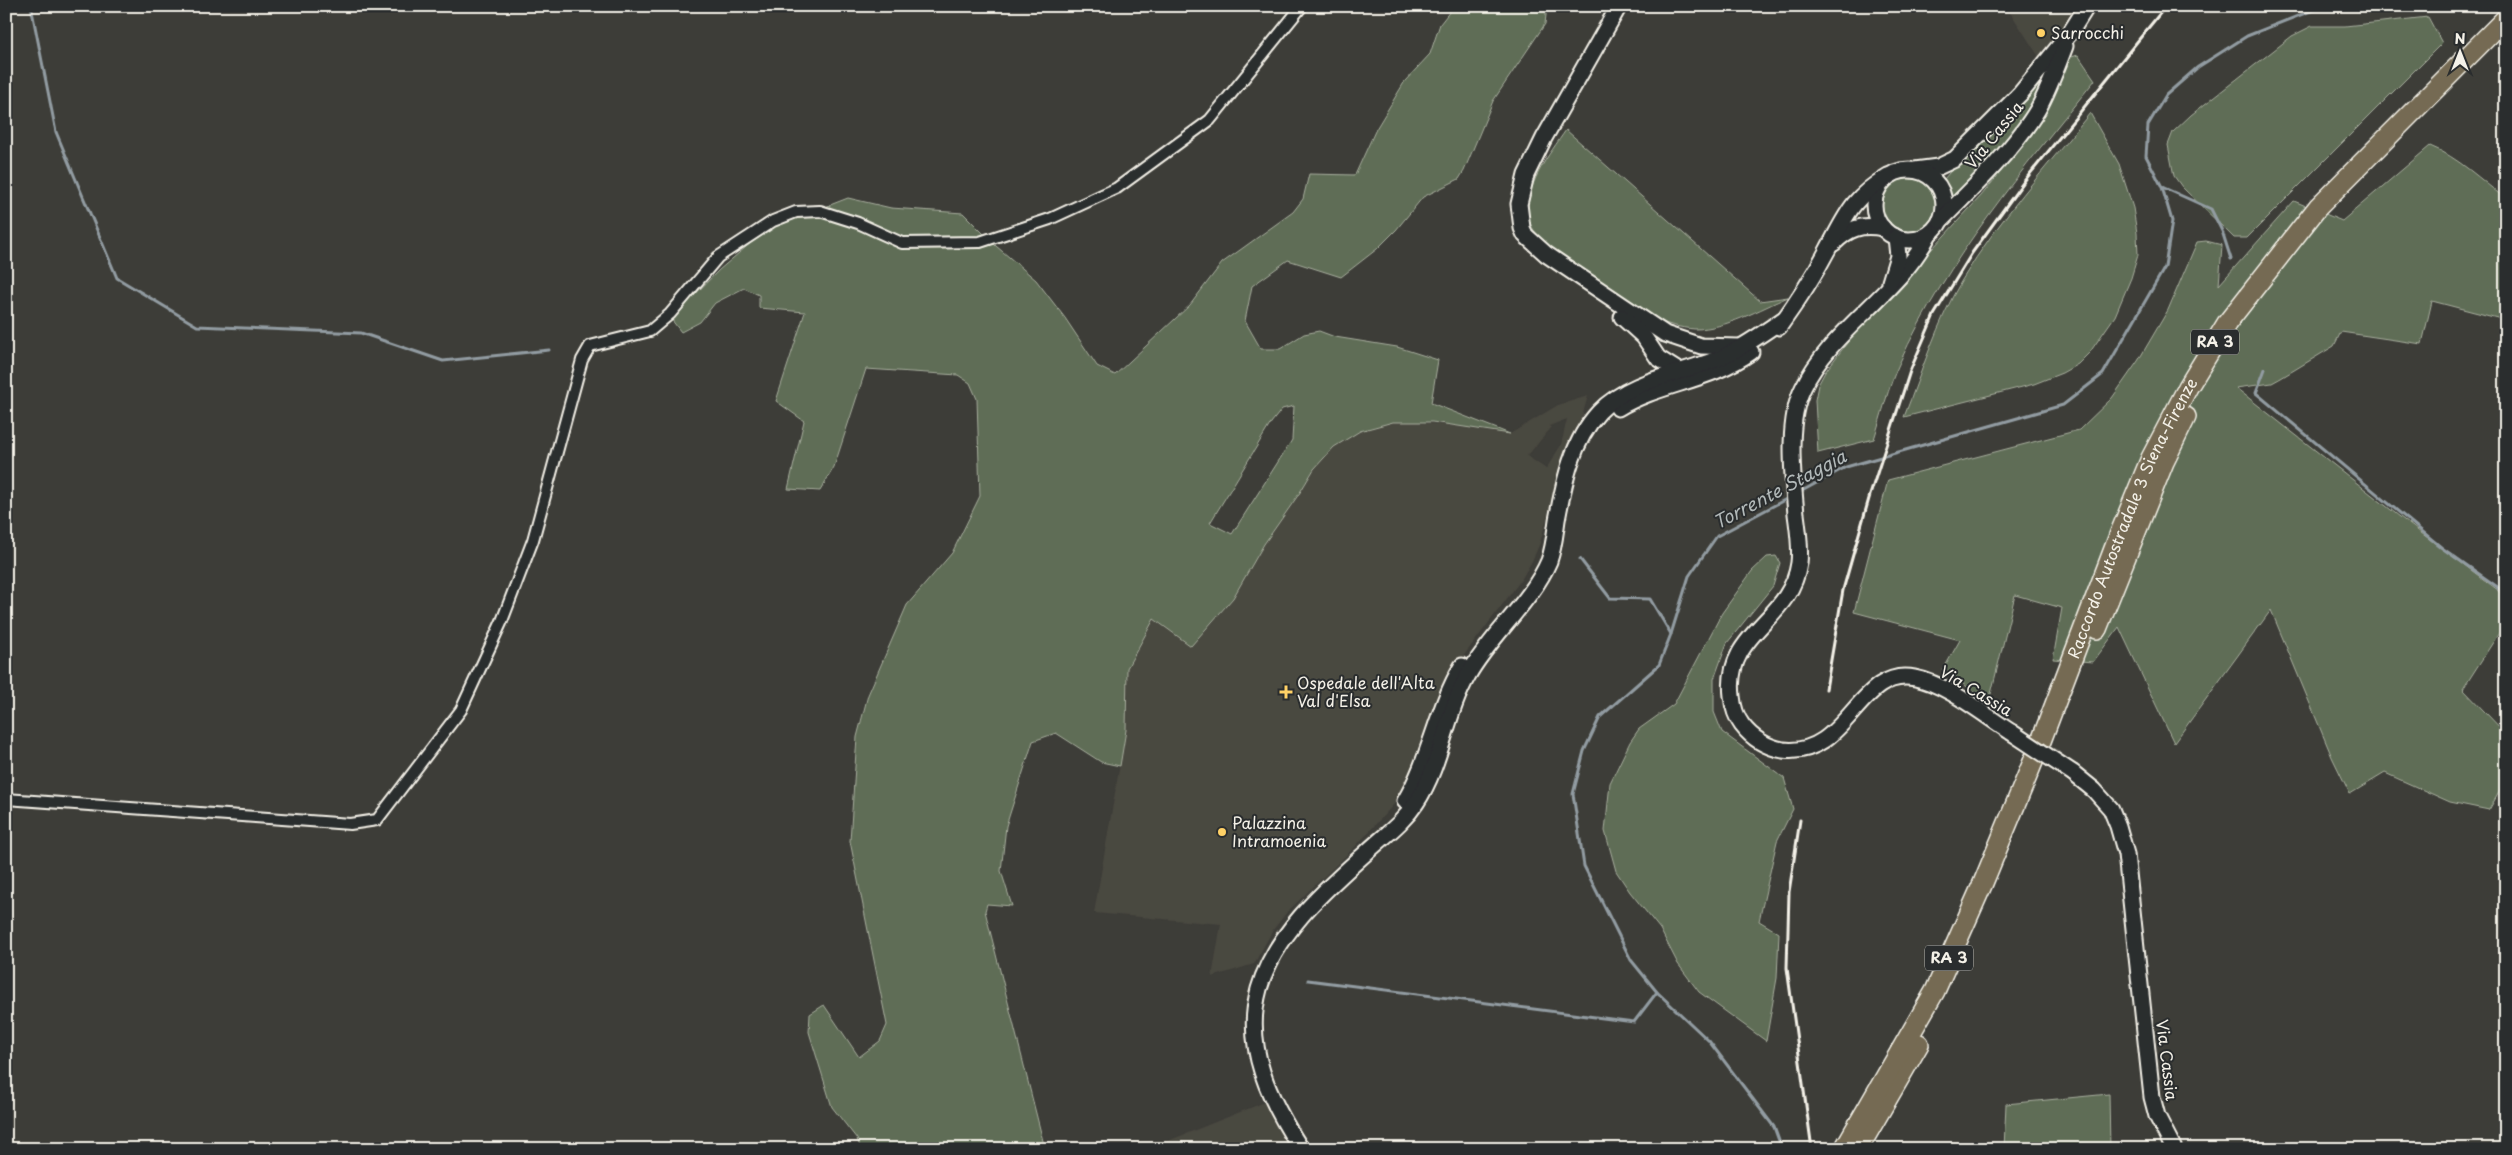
<svg xmlns="http://www.w3.org/2000/svg" width="2512" height="1155" font-family="'Playpen Sans',sans-serif">
	<rect width="100%" height="100%" fill="#3d3d38"/>
	<filter id="ink" filterUnits="userSpaceOnUse"><feTurbulence type="fractalNoise" baseFrequency=".02" numOctaves="2"/><feDisplacementMap in="SourceGraphic" scale="10" xChannelSelector="R" yChannelSelector="G"/><feConvolveMatrix kernelMatrix="1 2 1 2 8 2 1 2 1" color-interpolation-filters="sRGB"/></filter>
	<g filter="url(#ink)">
		<!-- built -->
		<g fill="#4a4840" fill-rule="evenodd">
			<path d="M2006,6H2077L2041,60Z"/>
			<path d="M1588,396L1579,427L1565,453L1540,543L1532,561L1521,580L1462,658L1432,717L1408,782L1395,803L1355,847L1287,912L1273,930L1254,964L1212,977L1221,924L1094,913L1126,730L1127,668L1154,619L1191,646L1233,598L1264,544L1299,494L1314,469L1334,447L1360,431L1393,422L1410,421L1468,427L1510,434L1558,405ZM1567,419L1561,445L1546,469L1527,456L1551,428L1549,426Z"/>
			<path d="M1265,1102L1291,1149H1165L1163,1143Z"/>
		</g>
		<!-- green -->
		<g fill="#5e6d56" stroke="#a9af9f" fill-rule="evenodd">
			<path d="M1454,6H1547L1545,24L1493,101L1464,171L1459,179L1423,197L1396,230L1377,249L1341,277L1288,260L1252,286L1245,321L1261,349H1280L1304,334L1319,331L1335,337L1397,347L1438,360L1431,403L1510,434L1432,422H1393L1360,431L1334,447L1314,469L1299,494L1264,544L1233,598L1191,646L1154,619L1127,668L1126,730L1120,766L1101,762L1056,733L1033,741L1006,826L1001,871L1012,906L987,904L985,911L1045,1149H861L857,1139L832,1107L809,1032L810,1014L824,1005L859,1057L880,1041L887,1025L850,841L857,737L868,695L907,605L952,553L980,496L977,399L970,383L958,375L866,369L834,467L820,491L788,489L804,421L776,401L805,312L759,308V295L744,288L715,303L700,322L681,332L671,319L719,270L766,230L848,198L891,208L963,213L996,246L1036,280L1065,318L1097,366L1115,375L1190,305L1222,263L1293,212L1303,199L1309,174L1355,175L1376,129L1405,81L1430,54L1440,24ZM1294,406L1292,440L1232,534L1210,523L1271,423L1282,409Z"/>
			<path d="M2428,17L2442,43L2247,238H2234L2182,187L2174,176L2168,145L2173,132L2191,115L2292,36L2312,26H2345Z"/>
			<path d="M2078,55L2095,80C2023,169 1947,259 1899,364C1888,387 1882,415 1874,439L1818,453L1815,400L1818,385L1825,372L1857,330L1981,196L2034,131L2059,84L2065,59Z"/>
			<path d="M2043,73H2047L2045,79L2017,128L1953,201L1944,179C1974,142 2020,116 2043,73Z"/>
			<path d="M2090,113L2119,164L2133,208L2137,233L2138,255L2131,278L2115,316L2090,352L2078,364L2062,373L2034,384L1904,417C1922,371 1937,322 1962,280C1998,220 2047,167 2090,113Z"/>
			<path d="M1566,130L1760,301L1788,297C1760,309 1726,329 1695,329C1680,328 1664,324 1651,317C1625,304 1533,247 1529,219C1523,186 1549,155 1566,130Z"/>
			<path d="M2430,146C2458,157 2482,181 2506,199L2505,320L2432,301L2422,344L2341,332L2334,346L2281,378L2272,383L2236,388L2409,524L2506,596V622L2463,689L2506,734V780L2489,810L2450,802L2385,773L2350,794L2332,757L2271,610L2174,743L2119,627L2093,662L2053,659L2062,608L2015,595L1989,702L1943,670L1960,640L1854,612L1888,480L2079,430L2112,398L2138,361L2168,310L2197,242L2206,241L2222,245L2219,285L2294,201L2342,221Z"/>
			<circle cx="1909" cy="205" r="27"/>
			<path d="M1776,556L1780,563L1773,586L1727,643L1714,679V712L1722,732L1784,778L1793,809L1777,841L1759,921L1779,933L1777,978L1766,1041L1699,992L1678,964L1660,929L1630,892L1616,871L1605,831L1610,783L1630,742L1639,729L1674,704L1722,613L1752,571L1767,557Z"/>
			<path d="M2109,1094L2110,1149H2004L2006,1104Z"/>
		</g>
		<g fill="none" stroke-linecap="round" stroke-linejoin="round">
			<!-- stream -->
			<g stroke="#929ca2" stroke-width="3">
				<path d="M31,6L56,132L117,278L197,326L361,333L443,361L549,350"/>
				<path d="M2162,187L2211,209L2222,231L2231,259"/>
				<path d="M2265,369L2256,393L2442,548L2506,593"/>
				<path d="M1800,492L1846,467L2063,405L2103,374L2165,267L2172,221L2162,187L2146,156L2148,125L2166,95L2198,67L2247,36L2313,10L2350,6"/>
				<path d="M1580,559L1610,598L1650,599L1671,634"/>
				<path d="M1308,980L1634,1022L1657,992"/>
				<path d="M1782,1149L1774,1127L1709,1041L1657,992L1631,960L1584,866L1573,794L1584,751L1600,717L1659,665L1671,634L1689,576L1717,536L1790,497"/>
			</g>
			<!-- highway-tunnel -->
			<path stroke="#585852" stroke-width="19" stroke-dasharray="19 9" stroke-linecap="butt" d="M2045,763L2051,747"/>
			<defs>
				<path id="street" d="M6,799L350,824L377,820L461,710L502,621L533,540L582,360L590,346L650,331L670,314L718,257L773,221L796,212L820,211L858,223L902,243L980,242L1050,219L1117,188L1210,120L1302,6"/>
				<g id="secondary">
					<path d="M1619,6L1544,138L1526,175L1519,204L1522,228L1525,235L1546,254L1665,334L1701,346L1738,347"/>
					<path d="M1915,170L1938,167L1955,159L2020,94L2070,33L2087,6"/>
					<circle cx="1909" cy="205" r="35"/>
					<path d="M1940,221C1972,189 2015,148 2038,109C2049,89 2057,67 2065,46"/>
					<path d="M1929,234C1901,292 1831,329 1803,388C1786,422 1793,477 1796,514C1798,530 1801,547 1799,563C1791,621 1724,632 1732,696C1733,707 1736,717 1742,725C1752,738 1766,747 1783,750C1848,758 1858,666 1915,678C1947,684 1984,715 2011,732"/>
					<path d="M1834,243C1849,228 1861,224 1883,228"/>
					<path d="M1890,282L1898,256L1896,237"/>
					<path d="M1622,317L1644,337L1658,358L1685,375"/>
					<path d="M1779,327C1797,302 1814,276 1828,249C1847,214 1852,198 1888,176"/>
					<path d="M1618,408C1660,383 1711,381 1751,352"/>
					<path d="M2073,773L2094,790L2111,809L2118,826L2126,854L2152,1097L2157,1116L2174,1149"/>
					<path d="M1405,801C1430,759 1437,708 1462,666"/>
					<path d="M1301,1149C1270,1101 1243,1047 1259,989C1275,933 1325,890 1367,852C1384,836 1403,823 1416,803C1442,764 1445,715 1468,675C1490,636 1532,601 1549,561C1554,547 1555,534 1557,520C1564,482 1572,441 1599,412C1629,380 1681,374 1720,358C1743,348 1763,333 1784,319"/>
				</g>
				<g id="highway">
					<path d="M2097,629L2164,462L2186,417"/>
					<path id="s1" d="M2041,741L2120,533L2151,458L2188,387L2227,323L2318,207L2506,18"/>
					<path d="M1864,1139L1919,1044"/>
					<path d="M1844,1149L1935,991L1983,883L2035,757"/>
				</g>
			</defs>
			<!-- street casing -->
			<use href="#street" stroke="#f4f1e8" stroke-width="14"/>
			<!-- secondary casing -->
			<use href="#secondary" stroke="#f4f1e8" stroke-width="19"/>
			<!-- highway casing -->
			<use href="#highway" stroke="#f4f1e8" stroke-width="22"/>
			<!-- street -->
			<use href="#street" stroke="#2a2d2e" stroke-width="10"/>
			<!-- secondary -->
			<use href="#secondary" stroke="#2a2d2e" stroke-width="15"/>
			<!-- highway -->
			<use href="#highway" stroke="#756b52" stroke-width="19"/>
			<!-- rail -->
			<g stroke="#f4f1e8" stroke-width="3">
				<path d="M1826,689L1843,590L1870,495L1910,371L1934,315L1972,253L2025,180L2166,6"/>
				<path d="M1800,820L1789,892L1787,968L1812,1149"/>
			</g>
			<defs>
				<path id="secondary-bridge" d="M2011,732L2073,773"/>
			</defs>
			<!-- secondary-bridge casing -->
			<use href="#secondary-bridge" stroke="#f4f1e8" stroke-width="19" stroke-linecap="butt"/>
			<!-- secondary-bridge -->
			<use href="#secondary-bridge" stroke="#2a2d2e" stroke-width="15"/>
		</g>
	</g>
	<!-- markers -->
	<g fill="#ffd166" stroke="#2a2d2e" stroke-width="2">
		<circle cx="2041" cy="33" r="5"/>
		<path d="M1283.5 684.5h5v5h5v5h-5v5h-5v-5h-5v-5h5z"/>
		<circle cx="1222" cy="832" r="5"/>
	</g>
	<g text-anchor="middle" stroke-width="4" stroke-linejoin="round" paint-order="stroke">
		<!-- shield labels -->
		<g fill="#2a2d2e" stroke="#b7b6b0" stroke-width="1">
			<rect x="2191" y="329.5" width="48" height="25" rx="4"/>
			<rect x="1925" y="945.5" width="48" height="25" rx="4"/>
		</g>
		<g font-size="15" font-weight="bold" fill="#f4f1e8">
			<text x="2215" y="347">RA 3</text>
			<text x="1949" y="963">RA 3</text>
		</g>
		<!-- poi labels -->
		<g font-size="16" fill="#f4f1e8" stroke="#2a2d2e" text-anchor="start">
			<text x="2051" y="39">Sarrocchi</text>
			<text x="1297" y="689">Ospedale dell'Alta<tspan x="1297" dy="18">Val d'Elsa</tspan></text>
			<text x="1232" y="829">Palazzina<tspan x="1232" dy="18">Intramoenia</tspan></text>
		</g>
		<!-- street labels -->
		<g font-size="16" fill="#f4f1e8" stroke="#2a2d2e">
			<text transform="translate(1994 135) rotate(-51)" y="6">Via Cassia</text>
			<text dy="6" stroke="none"><textPath href="#s1" startOffset="241">Raccordo Autostradale 3 Siena-Firenze</textPath></text>
			<text transform="translate(1976 691) rotate(31)" y="6">Via Cassia</text>
			<text transform="translate(2167 1060) rotate(83)" y="6">Via Cassia</text>
		</g>
		<!-- water labels -->
		<g font-size="18" font-style="italic" fill="#b2b9b9" stroke="#2a2d2e">
			<text transform="translate(1780 490) rotate(-28)" y="6">Torrente Staggia</text>
		</g>
	</g>
	<!-- margin -->
	<rect width="2512" height="1155" fill="none" stroke="#2a2d2e" stroke-width="25"/>
	<rect x="12" y="12" width="2487" height="1130" fill="none" stroke="#f4f1e8" stroke-width="2" filter="url(#ink)"/>
	<!-- north arrow -->
	<g transform="translate(2460 52)" stroke="#2a2d2e" stroke-width="4" paint-order="stroke">
	<path d="M0-4L9 19L0 12L-9 19Z" fill="#f4f1e8"/>
	<text y="-8" font-size="14" font-weight="bold" text-anchor="middle" fill="#f4f1e8">N</text>
	</g>
</svg>
